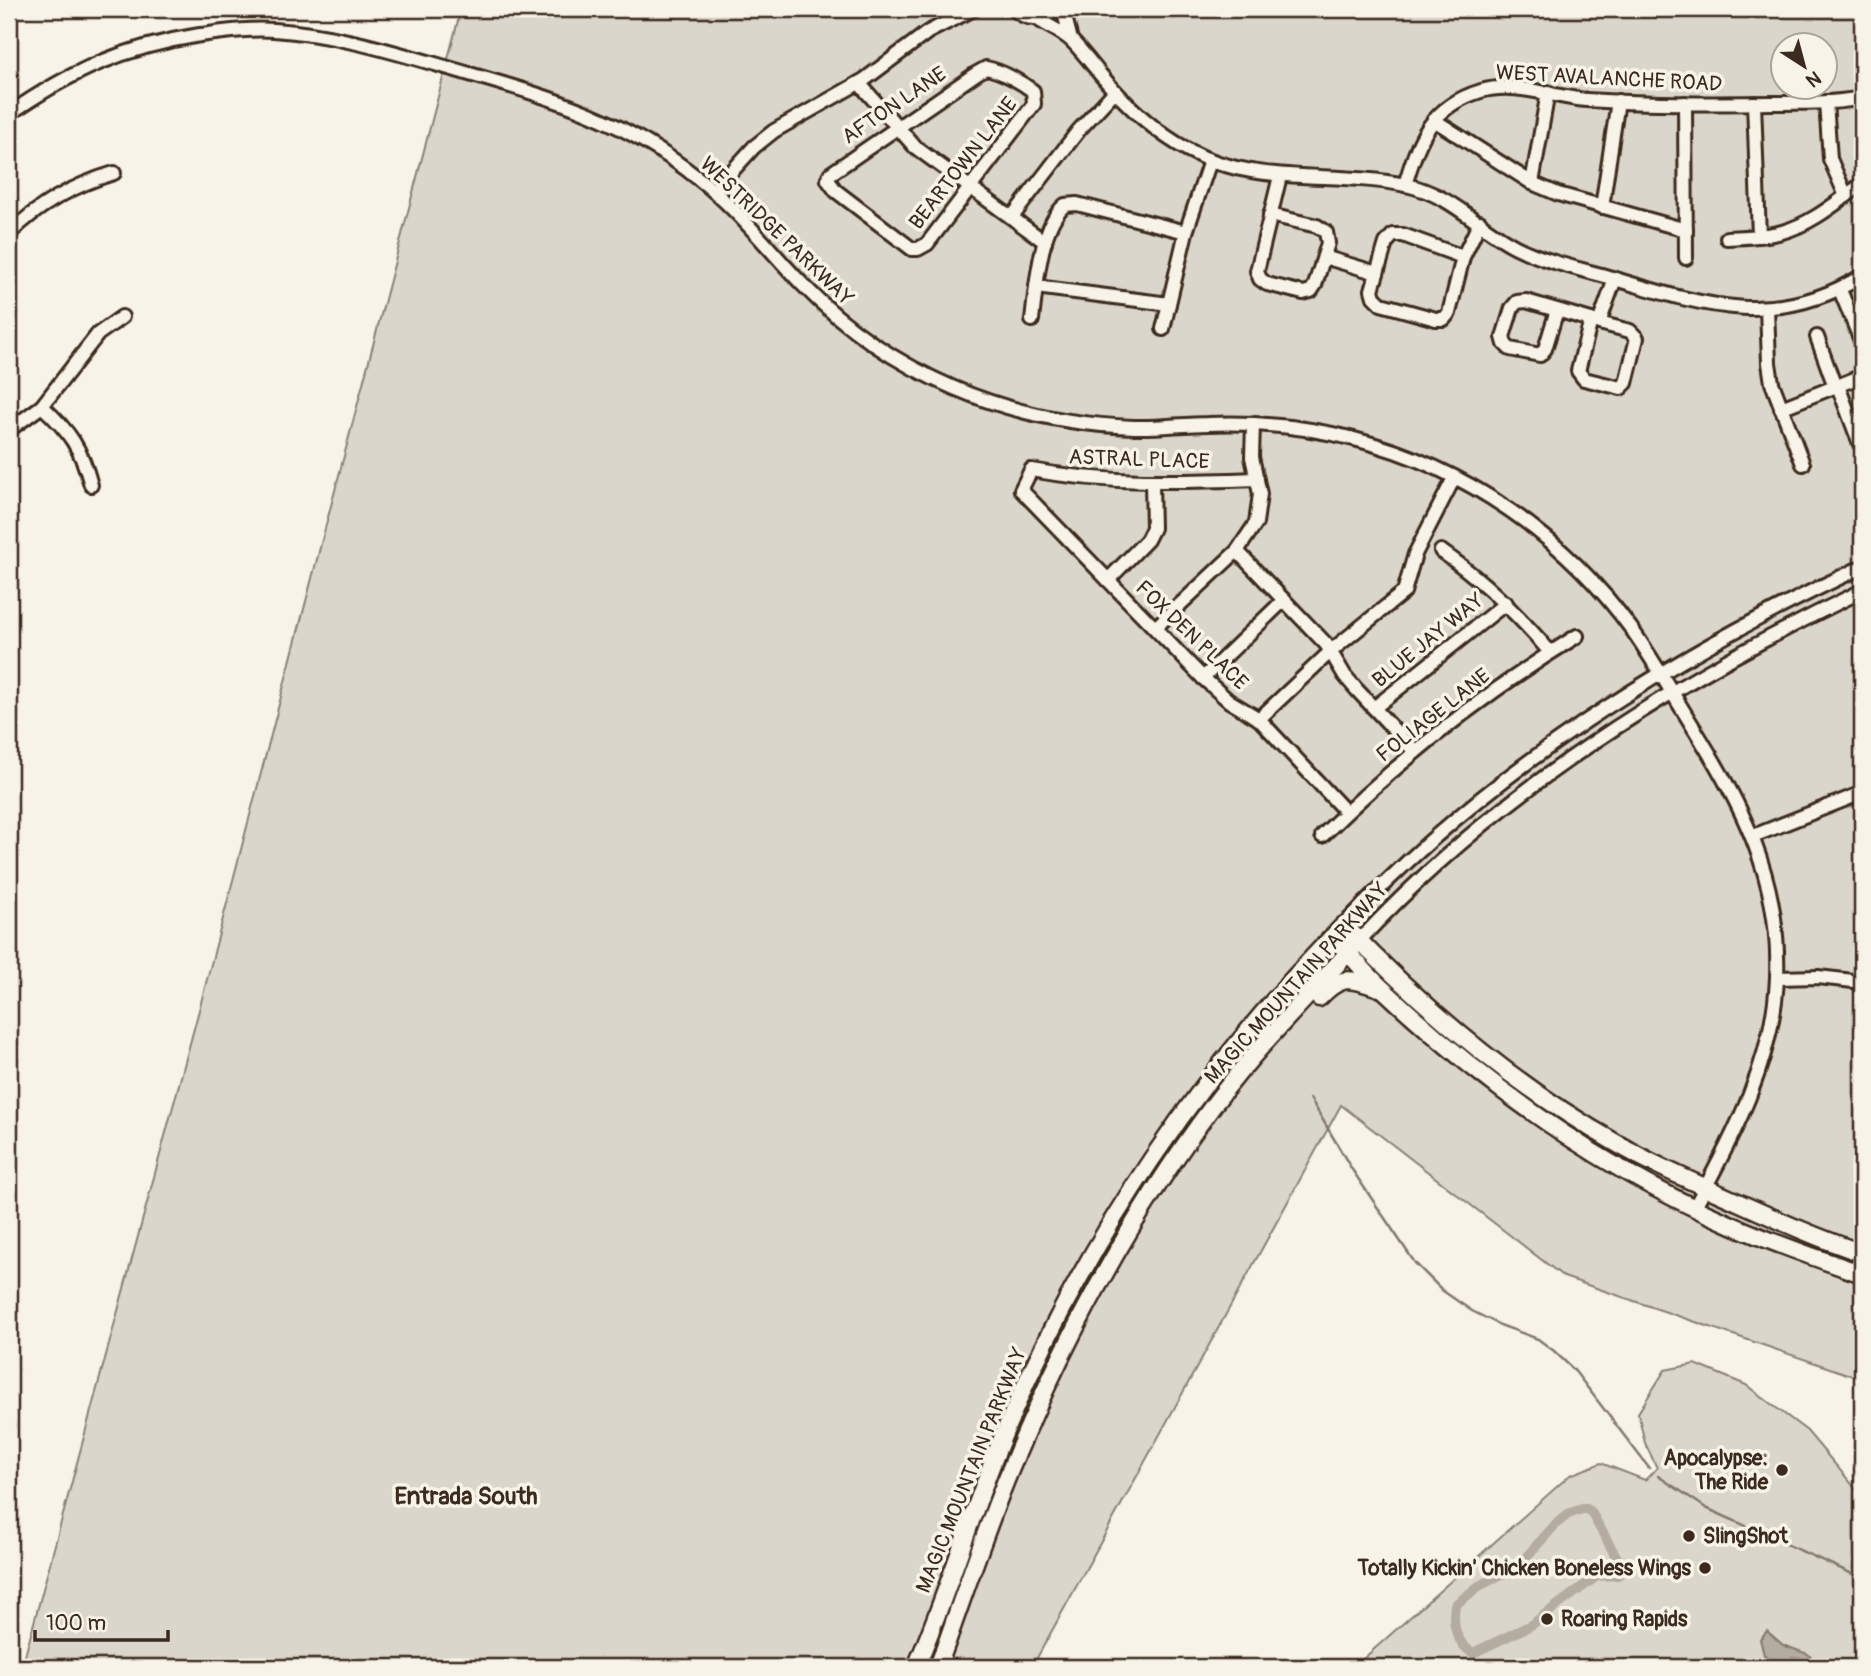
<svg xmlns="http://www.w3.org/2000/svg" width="1871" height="1676" font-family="Pangolin,sans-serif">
	<rect width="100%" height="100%" fill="#f7f3e8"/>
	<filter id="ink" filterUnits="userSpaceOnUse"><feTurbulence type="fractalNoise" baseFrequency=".0143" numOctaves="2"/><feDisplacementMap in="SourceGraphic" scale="14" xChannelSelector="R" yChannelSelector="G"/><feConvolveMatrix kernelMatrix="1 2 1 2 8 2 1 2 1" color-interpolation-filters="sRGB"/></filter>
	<g filter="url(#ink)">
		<!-- green -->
		<g fill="#dbd6cb" stroke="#8b8074" stroke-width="2" fill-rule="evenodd">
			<path d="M461,9H1862V1379L1564,1277L1341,1105L1032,1667H22L199,1010ZM1784,46H1826V88H1784Z"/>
			<path d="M1695,1364L1746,1385L1807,1431L1862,1496V1667H1354L1570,1475L1601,1463L1645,1480L1657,1468L1645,1443L1638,1413L1665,1370Z"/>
		</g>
		<!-- water -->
		<path fill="#b4aca0" stroke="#84786c" stroke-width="2" d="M1767,1631L1783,1645L1808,1654L1821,1667H1780L1776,1661L1764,1655L1760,1639Z"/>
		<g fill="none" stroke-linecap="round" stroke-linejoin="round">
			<!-- stream -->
			<g stroke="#84786c" stroke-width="2.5">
				<path d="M1310,1098L1351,1168L1415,1263L1443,1291L1472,1311L1500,1325L1538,1339L1554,1351L1574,1370L1649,1468"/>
				<path d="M1658,1476L1706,1508L1857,1576"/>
			</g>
			<!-- canal -->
			<path stroke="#b4aca0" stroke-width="10" d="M1585,1508L1591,1512L1622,1567V1571L1618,1575L1597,1576L1531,1625L1473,1653C1456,1643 1452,1624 1455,1605L1479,1586L1519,1565L1556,1524L1568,1514Z"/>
			<defs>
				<g id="minor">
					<path d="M1014,9C1027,21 1041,21 1054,9"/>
					<path d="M1063,9L1071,40"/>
					<path d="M1037,19C1048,26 1063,32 1072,41C1082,51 1091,63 1100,74C1125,104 1153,131 1188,150C1256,187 1333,170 1406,185C1452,195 1477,227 1516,247C1546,262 1580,269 1612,278C1702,305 1775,330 1862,276"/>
					<path d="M986,68C1002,71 1021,82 1033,91L1034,104L927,244L918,249H912L836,191L828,180L830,174L977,73Z"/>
					<path d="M859,83L915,147L1045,242"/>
					<path d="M1826,102L1830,159L1846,196"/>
					<path d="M1685,103L1686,258"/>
					<path d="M1754,103L1759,236"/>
					<path d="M9,114C71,71 124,47 200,35C224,32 249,28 274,30C339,34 403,55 466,73C556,99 624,119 699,179C738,209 768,249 802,284C845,328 898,364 954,388C1010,412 1073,425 1134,427C1159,428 1183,424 1208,424C1257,422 1307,427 1354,439C1466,467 1566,538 1633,631C1654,661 1672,693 1692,725C1742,806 1781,878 1777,977C1774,1059 1733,1138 1694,1208"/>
					<path d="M1434,120L1532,183L1558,194L1686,230"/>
					<path d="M1532,183L1548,92"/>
					<path d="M1405,185C1418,140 1431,106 1481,91C1516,81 1551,97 1586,100C1647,104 1710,104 1772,103C1802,102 1833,104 1862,98"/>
					<path d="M714,191L754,147L774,131L864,80L928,32L974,9"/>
					<path d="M1602,207L1618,101"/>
					<path d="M1270,215L1317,226L1326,232L1328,243L1315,285L1311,291L1303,293L1267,284L1260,279L1257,271L1280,176"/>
					<path d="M1012,217L1079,130L1115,91"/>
					<path d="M9,234C39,204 74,185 114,173"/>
					<path d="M1727,238C1745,237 1764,237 1782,232C1812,224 1837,202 1862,184"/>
					<path d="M1324,257L1377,273"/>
					<path d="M1463,257L1403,235H1393L1386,243L1372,290L1374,297L1381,304L1436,319H1444L1449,313L1463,257L1480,222"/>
					<path d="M1036,287L1169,304"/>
					<path d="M1840,290L1862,343"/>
					<path d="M1767,308L1769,363L1772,383L1803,464"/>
					<path d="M1557,310L1545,349L1540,355L1510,349L1505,344L1503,337L1512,308L1517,302L1526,301L1591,320"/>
					<path d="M1032,320C1036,289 1040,225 1065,205L1077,204L1186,232"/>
					<path d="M1599,323L1630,331L1637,338L1626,383L1621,388L1584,379L1578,371L1591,320L1599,323L1615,279"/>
					<path d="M1163,329L1186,232L1210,161"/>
					<path d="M1817,337L1835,387"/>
					<path d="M1838,386L1860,444"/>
					<path d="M42,406C70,432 81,448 91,485"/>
					<path d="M1781,408L1862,376"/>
					<path d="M9,430L42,406L98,334L122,317"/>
					<path d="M1257,479C1180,482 1106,484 1031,470L1021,490L1203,678L1229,701L1259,719L1346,812"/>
					<path d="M1237,551L1326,644L1345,676L1357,690L1415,752"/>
					<path d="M1441,551C1483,580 1517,613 1550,652"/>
					<path d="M1108,580L1147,540L1153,528L1152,483"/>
					<path d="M1155,628L1237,551L1256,523L1260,494L1252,457L1253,424"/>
					<path d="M1203,678L1284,600"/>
					<path d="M1374,708L1506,603"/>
					<path d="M1259,719L1331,651L1404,592L1415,554L1454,478"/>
					<path d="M1322,836C1399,760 1485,693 1577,636"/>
					<path d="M1753,836L1862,793"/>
					<path d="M1344,925C1490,769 1670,657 1862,567"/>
					<path d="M1359,941C1500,789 1676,680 1862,591"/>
					<path d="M1777,978L1818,977L1862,982"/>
				</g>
				<g id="major">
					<path d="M1341,945C1355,960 1369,977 1385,991C1486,1086 1604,1170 1732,1225C1775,1244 1819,1259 1862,1274"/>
					<path d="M1319,998C1342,974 1350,978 1379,988"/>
					<path d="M916,1667C950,1588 974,1504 1008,1424C1086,1239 1202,1068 1344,925C1424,1009 1514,1085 1616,1143C1655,1166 1698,1184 1740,1203C1780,1221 1820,1239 1862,1253"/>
					<path d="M938,1667C962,1601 984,1533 1011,1468C1064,1340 1131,1215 1215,1103C1258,1046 1310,994 1359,941"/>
				</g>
			</defs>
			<!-- minor casing -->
			<use href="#minor" stroke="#3b2a1e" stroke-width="18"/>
			<!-- major casing -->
			<use href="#major" stroke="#3b2a1e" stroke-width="21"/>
			<!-- minor -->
			<use href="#minor" stroke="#f7f3e8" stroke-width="12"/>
			<!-- major -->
			<use href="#major" stroke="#f7f3e8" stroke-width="16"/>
		</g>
	</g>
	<!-- markers -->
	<g fill="#3b2a1e" stroke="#f7f3e8" stroke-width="2.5">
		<circle cx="1782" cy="1470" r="7"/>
		<circle cx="1689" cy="1536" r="7"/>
		<circle cx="1705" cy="1568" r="7"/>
		<circle cx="1547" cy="1619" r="7"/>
	</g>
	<g text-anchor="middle" stroke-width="7" stroke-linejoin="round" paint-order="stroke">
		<!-- street labels -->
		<g font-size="21" fill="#3b2a1e" stroke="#f7f3e8">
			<text transform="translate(1609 78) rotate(3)" y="7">WEST AVALANCHE ROAD</text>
			<text transform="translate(894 105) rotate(-34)" y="7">AFTON LANE</text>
			<text transform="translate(963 163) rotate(-52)" y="7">BEARTOWN LANE</text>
			<text transform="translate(777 231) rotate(44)" y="7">WESTRIDGE PARKWAY</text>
			<text transform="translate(1139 459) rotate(2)" y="7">ASTRAL PLACE</text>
			<text transform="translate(1192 635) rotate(44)" y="7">FOX DEN PLACE</text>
			<text transform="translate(1428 640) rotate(-39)" y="7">BLUE JAY WAY</text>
			<text transform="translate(1433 715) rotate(-38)" y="7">FOLIAGE LANE</text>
			<text transform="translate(1296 983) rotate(-48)" y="7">MAGIC MOUNTAIN PARKWAY</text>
			<text transform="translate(971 1470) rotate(-68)" y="7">MAGIC MOUNTAIN PARKWAY</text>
		</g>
		<!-- poi labels -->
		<g font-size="21" font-weight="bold" fill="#3b2a1e" stroke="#f7f3e8" text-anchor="end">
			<text x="1768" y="1465">Apocalypse:<tspan x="1768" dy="24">The Ride</tspan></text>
			<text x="1703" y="1543" text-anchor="start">SlingShot</text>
			<text x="1691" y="1575">Totally Kickin' Chicken Boneless Wings</text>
			<text x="1561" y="1626" text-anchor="start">Roaring Rapids</text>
		</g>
		<!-- quarter labels -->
		<g font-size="24" font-weight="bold" fill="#3b2a1e" stroke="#f7f3e8">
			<text x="466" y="1504">Entrada South</text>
		</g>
	</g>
	<!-- margin -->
	<rect width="1871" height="1676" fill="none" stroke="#f7f3e8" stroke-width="35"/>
	<rect x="18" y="18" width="1836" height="1641" fill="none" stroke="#3b2a1e" stroke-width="2.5" filter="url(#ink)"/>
	<!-- north arrow -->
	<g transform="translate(1804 66) rotate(144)"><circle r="33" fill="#f7f3e8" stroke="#aca397" stroke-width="2"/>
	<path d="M0-5L12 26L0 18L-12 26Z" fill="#3b2a1e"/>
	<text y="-10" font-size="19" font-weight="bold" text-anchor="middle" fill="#3b2a1e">N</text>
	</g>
	<!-- scale -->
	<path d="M35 1630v10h133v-10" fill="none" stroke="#3b2a1e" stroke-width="3.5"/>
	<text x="46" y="1630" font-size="21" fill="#3b2a1e" stroke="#f7f3e8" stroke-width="5" paint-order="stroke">100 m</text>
</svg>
